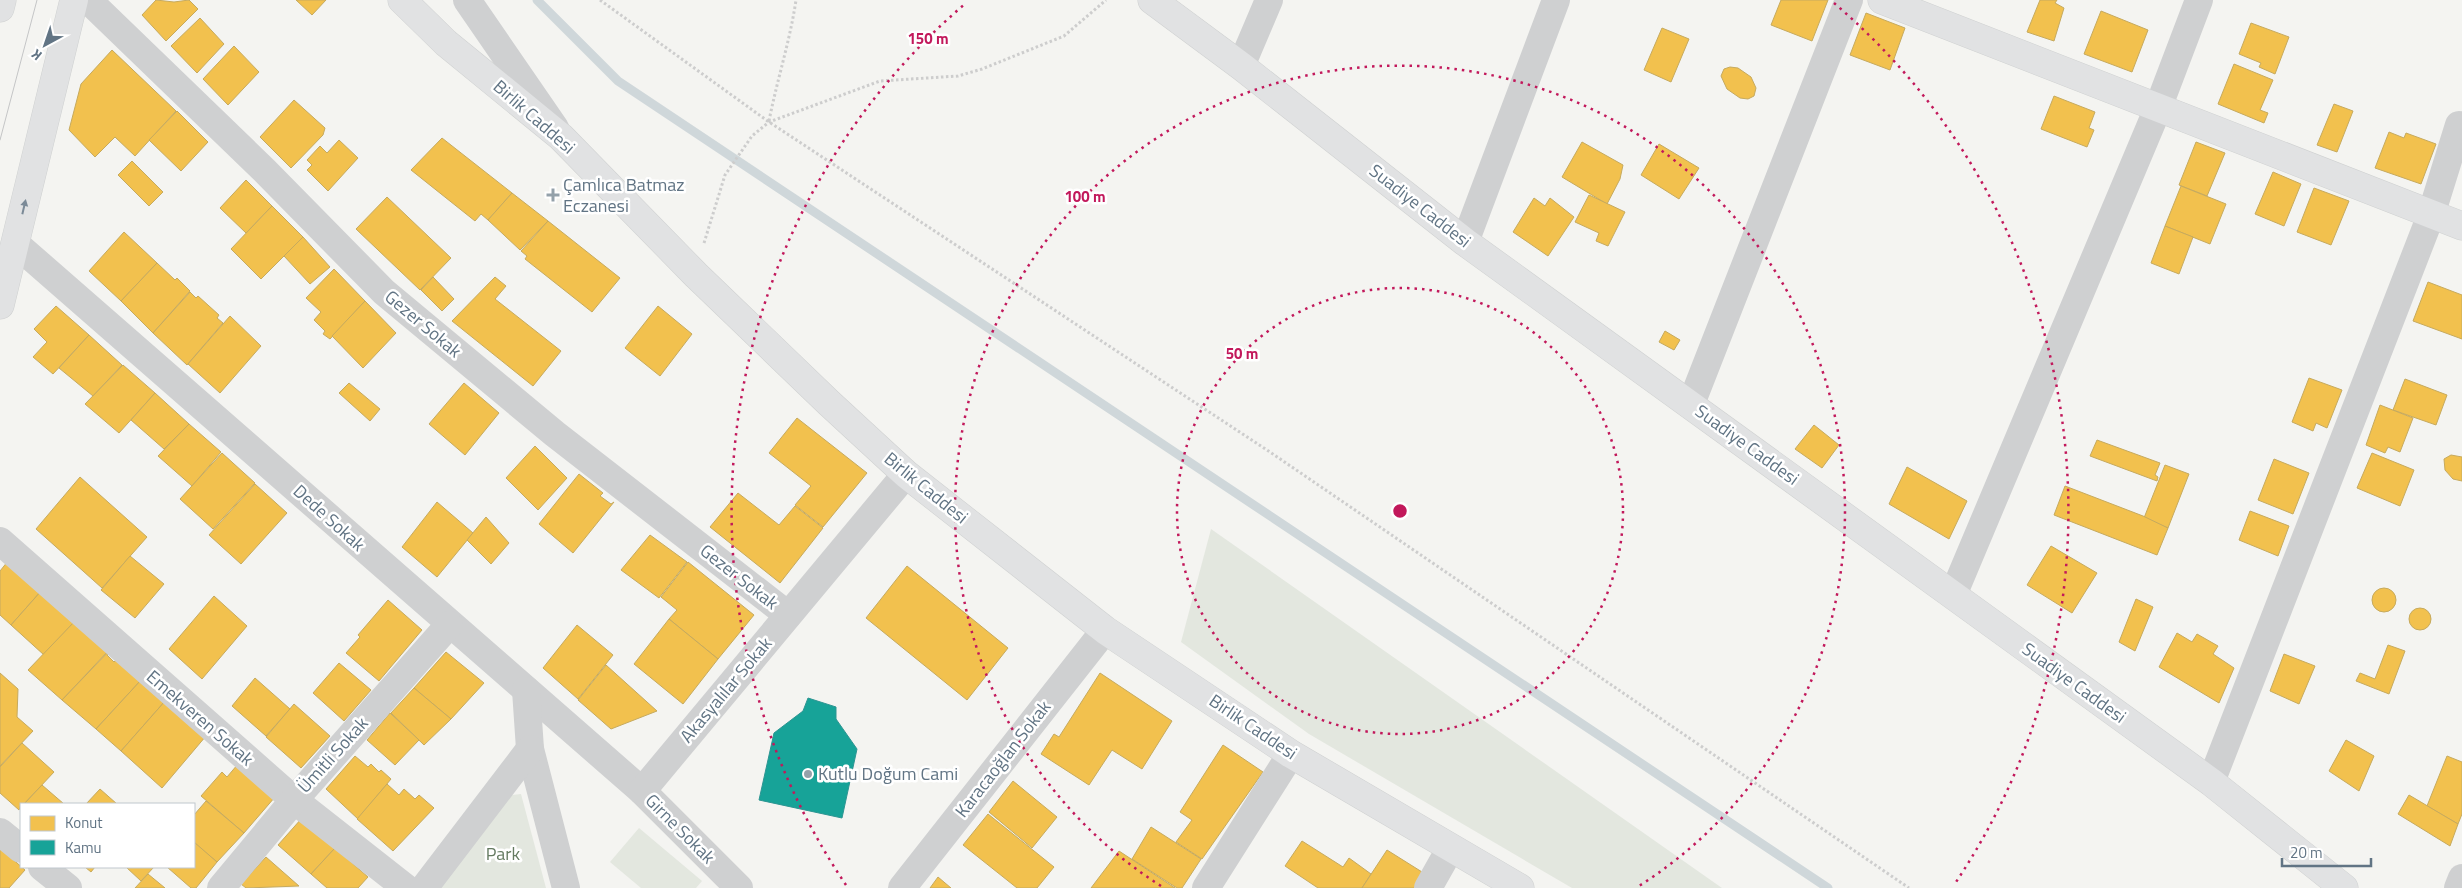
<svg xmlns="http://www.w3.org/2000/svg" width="2462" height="888" font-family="'Titillium Web',sans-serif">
	<rect width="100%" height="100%" fill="#f4f4f1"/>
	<!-- green -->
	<g fill="#e3e7df">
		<path d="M1211,529L1722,888H1572L1309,734L1181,642Z"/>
		<path d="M521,794L546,888H437L504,796Z"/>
		<path d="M639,828L702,881L696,888H641L610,862Z"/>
	</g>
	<!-- homes -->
	<g fill="#f2c14e" stroke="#c6aa5e">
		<path d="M156,0L174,2L189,0L198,9L166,41L142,15Z"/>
		<path d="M296,0H326L312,15Z"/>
		<path d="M1781,0H1828L1812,41L1771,25Z"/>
		<path d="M2040,0H2057L2055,3L2064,8L2054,41L2027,32Z"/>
		<path d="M2101,11L2148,30L2132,72L2084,54Z"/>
		<path d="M1866,13L1905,28L1890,70L1850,55Z"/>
		<path d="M200,18L224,44L197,73L171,46Z"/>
		<path d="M2251,23L2289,37L2275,74L2259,67L2261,63L2239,54Z"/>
		<path d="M1662,28L1689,39L1671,82L1644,70Z"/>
		<path d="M234,46L259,72L228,105L203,79Z"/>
		<path d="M112,50L176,111L135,156L115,137L95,157L69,130L81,84Z"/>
		<path d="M2234,64L2273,80L2260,110L2268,113L2264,123L2218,104Z"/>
		<path d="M1730,67L1738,68L1751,77L1756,88L1754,96L1748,99L1740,98L1727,89L1721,76L1724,69Z"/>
		<path d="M2054,96L2095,112L2089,128L2094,130L2087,147L2041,129Z"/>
		<path d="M294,100L325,128L323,135L291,168L260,137Z"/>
		<path d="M2334,104L2353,111L2337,152L2317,145Z"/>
		<path d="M177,111L208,142L181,171L149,140Z"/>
		<path d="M2389,132L2404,138L2406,133L2436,144L2421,184L2375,168Z"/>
		<path d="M442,138L512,193L488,220L481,214L475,221L411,170Z"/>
		<path d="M339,140L358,158L328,191L307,170L312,165L307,160L320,146L327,153Z"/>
		<path d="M1582,142L1623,165L1620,179L1607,204L1562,177Z"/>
		<path d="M2196,142L2225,153L2207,196L2179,185Z"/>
		<path d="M1659,144L1699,168L1679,199L1641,175Z"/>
		<path d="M132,161L163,192L149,206L118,175Z"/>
		<path d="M2273,172L2301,184L2284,226L2255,214Z"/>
		<path d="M246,180L272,206L246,233L220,208Z"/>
		<path d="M2181,186L2226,204L2210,244L2165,226Z"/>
		<path d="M2314,188L2349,201L2331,245L2297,232Z"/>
		<path d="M512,193L548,221L520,250L488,220Z"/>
		<path d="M1589,195L1625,212L1608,246L1596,241L1599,233L1575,222Z"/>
		<path d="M387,197L451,258L420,290L356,229Z"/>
		<path d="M1534,198L1545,206L1550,198L1574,217L1548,256L1513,232Z"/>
		<path d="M272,206L303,237L261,279L231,249Z"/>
		<path d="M548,221L620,278L592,312L525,259L527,256L521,251Z"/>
		<path d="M2165,226L2193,237L2179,274L2151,263Z"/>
		<path d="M124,232L157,263L121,301L89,271Z"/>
		<path d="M303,237L330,267L310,284L284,256Z"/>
		<path d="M157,263L175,280L177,278L190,291L153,333L121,301Z"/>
		<path d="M334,269L365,301L330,339L323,334L325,331L314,320L321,312L306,298Z"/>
		<path d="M433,277L454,299L442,311L421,290Z"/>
		<path d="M495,277L506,286L495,299L561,351L533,386L452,321Z"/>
		<path d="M2428,282L2462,295V339L2413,321Z"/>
		<path d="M190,292L196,298L198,296L219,315L217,318L223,323L187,365L153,333Z"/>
		<path d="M365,301L396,333L363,368L332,336Z"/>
		<path d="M56,306L89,335L53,374L33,357L47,342L34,329Z"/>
		<path d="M658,306L692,334L660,376L625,348Z"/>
		<path d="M230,316L261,346L220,393L188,364Z"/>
		<path d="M1665,331L1680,340L1674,350L1659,342Z"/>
		<path d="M89,335L122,365L93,396L59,368Z"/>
		<path d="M123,365L155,393L119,433L85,404Z"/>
		<path d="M2309,378L2342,390L2327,428L2316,423L2313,431L2292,422Z"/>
		<path d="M2405,379L2447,395L2436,425L2393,410Z"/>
		<path d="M349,383L380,409L370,421L339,393Z"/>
		<path d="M464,383L499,413L465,455L429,424Z"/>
		<path d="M155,393L189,424L164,449L131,420Z"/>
		<path d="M2380,405L2413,418L2400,452L2388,447L2385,453L2366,445Z"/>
		<path d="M797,418L867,473L823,527L795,505L811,486L769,453Z"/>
		<path d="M189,424L221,452L192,486L158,456Z"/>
		<path d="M1814,425L1839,445L1822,468L1795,449Z"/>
		<path d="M2097,440L2160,463L2155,475L2158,477L2157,481L2090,456Z"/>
		<path d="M535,446L567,478L538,510L506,478Z"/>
		<path d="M222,453L255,483L213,529L180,499Z"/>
		<path d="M2372,453L2414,470L2400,506L2357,488Z"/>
		<path d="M2451,455L2462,457V481L2453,479L2445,470L2444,459Z"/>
		<path d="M2274,459L2309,473L2293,514L2258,500Z"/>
		<path d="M2165,465L2189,474L2168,528L2144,518Z"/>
		<path d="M1907,467L1967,501L1949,539L1889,504Z"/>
		<path d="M579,474L603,493L600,496L611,504L614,502L573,553L539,524Z"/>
		<path d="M80,477L147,537L102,588L36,529Z"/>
		<path d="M255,484L287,513L241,564L209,535Z"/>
		<path d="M2065,486L2143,516L2168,528L2157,555L2054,515Z"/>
		<path d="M738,493L779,525L795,506L823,528L780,583L710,527Z"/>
		<path d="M437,502L473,533L437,577L402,547Z"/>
		<path d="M2250,511L2289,526L2278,556L2239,540Z"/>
		<path d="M486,517L509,543L491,564L467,540Z"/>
		<path d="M650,535L687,562L659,598L621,570Z"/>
		<path d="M2051,546L2097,573L2072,613L2027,585Z"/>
		<path d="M130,556L164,584L135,618L101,590Z"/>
		<path d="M8,561L42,590L11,625L0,615V571Z"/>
		<path d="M688,562L754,615L718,659L669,619L677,610L661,597Z"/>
		<path d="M907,566L1008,648L967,700L866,618Z"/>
		<circle cx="2384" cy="600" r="12"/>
		<path d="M42,590L75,621L44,655L11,625Z"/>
		<path d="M214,596L247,626L202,679L169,649Z"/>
		<path d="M2136,599L2153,607L2135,651L2119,642Z"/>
		<path d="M388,600L422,630L379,681L346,653L360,637L358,635Z"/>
		<circle cx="2420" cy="619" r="11"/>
		<path d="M669,619L718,659L683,704L634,664Z"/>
		<path d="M75,621L109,650L62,700L28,670Z"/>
		<path d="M577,625L613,655L578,699L543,668Z"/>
		<path d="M2177,633L2192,642L2197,634L2218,646L2213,654L2234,668L2219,703L2159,667Z"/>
		<path d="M2388,645L2405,651L2389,694L2356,681L2360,673L2375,679Z"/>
		<path d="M110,650L107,655L114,662L118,658L142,679L96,729L62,700Z"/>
		<path d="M446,652L484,683L451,719L414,688Z"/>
		<path d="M2284,654L2315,666L2299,704L2270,691Z"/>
		<path d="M339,663L371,690L344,721L313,693Z"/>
		<path d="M606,665L657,711L611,729L578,700Z"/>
		<path d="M0,673L18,689L17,717L33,731L0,766Z"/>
		<path d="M1100,673L1172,721L1142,769L1112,750L1089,785L1041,754L1054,734L1059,737Z"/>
		<path d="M255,678L290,709L266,736L232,706Z"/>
		<path d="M142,679L166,700L121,751L96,729Z"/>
		<path d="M414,688L451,719L424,745L391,713Z"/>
		<path d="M166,700L206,736L162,788L121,751Z"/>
		<path d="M294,704L330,736L301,768L266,737Z"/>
		<path d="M390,713L419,740L395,765L367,740Z"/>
		<path d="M2346,740L2374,756L2359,791L2329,771Z"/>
		<path d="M22,743L54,772L24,804H21L19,810L0,793V767Z"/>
		<path d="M1223,745L1263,772L1202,859L1176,842L1192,820L1180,812Z"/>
		<path d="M355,756L368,767L371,764L379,772L381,770L391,779L358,819L326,789Z"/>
		<path d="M2447,756L2462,762V814L2458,824L2427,806Z"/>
		<path d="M238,764L275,797L244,833L201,796L222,772L227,777Z"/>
		<path d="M1013,781L1057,817L1032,848L989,812Z"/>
		<path d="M387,784L399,795L404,789L415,799L419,795L434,808L393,851L357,819Z"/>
		<path d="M42,785L64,804H24Z"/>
		<path d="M100,789L117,804H86Z"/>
		<path d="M2409,795L2458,824L2450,846L2398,814Z"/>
		<path d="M206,801L244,833L217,862L194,843V815Z"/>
		<path d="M988,814L1054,867L1037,888H1017L963,845Z"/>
		<path d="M302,818L335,848L311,874L278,845Z"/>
		<path d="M1151,827L1201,859L1182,888H1177L1132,859Z"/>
		<path d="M1302,841L1343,867L1349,858L1371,874L1362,888H1318L1285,866Z"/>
		<path d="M194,842L217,862L196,888H191L167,867H194Z"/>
		<path d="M0,848L25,870L9,888H0Z"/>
		<path d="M335,848L368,877L358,888H327L311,874Z"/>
		<path d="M1387,850L1430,877L1423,888H1362Z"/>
		<path d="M1119,851L1175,888H1091Z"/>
		<path d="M266,857L299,886L246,888L241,884Z"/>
		<path d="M85,867H95L91,872Z"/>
		<path d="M126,867H154L141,881Z"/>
		<path d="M148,874L165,888H135Z"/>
		<path d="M938,877L951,888H930Z"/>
	</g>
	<!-- public -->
	<path fill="#17a398" stroke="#2d9592" d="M808,698L836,707V719L857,749L842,818L759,800L774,733L803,711Z"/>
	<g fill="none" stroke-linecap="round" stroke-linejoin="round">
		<!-- stream -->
		<path stroke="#cfd7da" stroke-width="9" d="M537,0L618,81L1828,888"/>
		<defs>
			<g id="secondary">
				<path d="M402,0L446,43L561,137L696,275L829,403L906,474L1105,630L1291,754L1520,888"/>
				<path d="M1152,0L1241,66L1465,242L2211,782L2344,888"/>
				<path d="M1882,0L2462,226"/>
				<path d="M0,8L2,0"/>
				<path d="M0,305L74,0"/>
			</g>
		</defs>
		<!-- secondary casing -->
		<use href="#secondary" stroke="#cfd1d1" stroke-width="29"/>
		<!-- path -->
		<g stroke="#cdcdcd" stroke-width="3" stroke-dasharray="2.5 2.5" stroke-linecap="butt">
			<path d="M600,0L769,122L1267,450L1909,888"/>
			<path d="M769,121C777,80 790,41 796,0"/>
			<path d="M704,243L725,175L752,136L769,122L880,81L958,76L982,69L1064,36L1106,0"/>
		</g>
		<!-- street -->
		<g stroke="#cfd0d1" stroke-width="28">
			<path d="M88,0L264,170L384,292L555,434L788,615"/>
			<path d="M467,0L555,128"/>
			<path d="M1241,66L1269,0"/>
			<path d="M1465,242L1556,0"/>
			<path d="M16,244L642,791L739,888"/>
			<path d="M1691,404L1849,0"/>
			<path d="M0,541L294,800L406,888"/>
			<path d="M1953,595L2158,108L2199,0"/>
			<path d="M526,690L530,749L566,888"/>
			<path d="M2211,782L2431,215L2459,125"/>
			<path d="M642,791L906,474"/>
			<path d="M0,832L21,849"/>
			<path d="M42,867L68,888"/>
			<path d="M221,888L294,800L449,625"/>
			<path d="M424,888L530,749"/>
			<path d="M902,888L1105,630"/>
			<path d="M1206,888L1291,754"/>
			<path d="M1428,888L1450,849"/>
			<path d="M2458,888L2462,878"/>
		</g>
		<!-- secondary -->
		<use href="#secondary" stroke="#e1e2e3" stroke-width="28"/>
		<!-- tram -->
		<path stroke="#c4c5c6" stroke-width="1" d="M0,140L37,0"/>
	</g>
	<!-- one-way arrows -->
	<defs><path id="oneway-solid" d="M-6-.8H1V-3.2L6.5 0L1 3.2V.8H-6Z" transform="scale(1.25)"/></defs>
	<use fill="#7b8a97" href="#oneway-solid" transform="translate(24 207) rotate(-77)"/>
	<!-- distance rings -->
	<g fill="none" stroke="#c2185b" stroke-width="2.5" stroke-dasharray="2.5 5">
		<circle cx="1400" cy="511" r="223"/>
		<path d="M1161 886A445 445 0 1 1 1639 886"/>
		<path d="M846 885A668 668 0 0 1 966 3M1834 3A668 668 0 0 1 1954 885"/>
	</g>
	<!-- markers -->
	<g fill="#94a1aa" stroke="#fff" stroke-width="2">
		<path d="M550.5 187.5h5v5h5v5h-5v5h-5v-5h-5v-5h5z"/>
		<circle cx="808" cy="774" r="5"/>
	</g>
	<g text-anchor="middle" stroke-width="5" stroke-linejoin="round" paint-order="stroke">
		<!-- street labels -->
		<g font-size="18" fill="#617484" stroke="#fff">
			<text transform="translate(534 117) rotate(41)" y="6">Birlik Caddesi</text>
			<text transform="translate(1420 206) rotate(38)" y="6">Suadiye Caddesi</text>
			<text transform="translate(423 324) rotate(40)" y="6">Gezer Sokak</text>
			<text transform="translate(1747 445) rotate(36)" y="6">Suadiye Caddesi</text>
			<text transform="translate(926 488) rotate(39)" y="6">Birlik Caddesi</text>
			<text transform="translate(329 518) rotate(42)" y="6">Dede Sokak</text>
			<text transform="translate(739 577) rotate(38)" y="6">Gezer Sokak</text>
			<text transform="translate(2074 683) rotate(36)" y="6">Suadiye Caddesi</text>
			<text transform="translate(726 690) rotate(-50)" y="6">Akasyalılar Sokak</text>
			<text transform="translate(200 718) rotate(41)" y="6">Emekveren Sokak</text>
			<text transform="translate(1253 727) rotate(34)" y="6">Birlik Caddesi</text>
			<text transform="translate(333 755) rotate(-48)" y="6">Ümitli Sokak</text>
			<text transform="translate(1003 759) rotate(-52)" y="6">Karacaoğlan Sokak</text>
			<text transform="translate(680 829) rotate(45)" y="6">Girne Sokak</text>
		</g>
		<!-- poi labels -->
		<g font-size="18" fill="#617484" stroke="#fff" text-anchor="start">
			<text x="563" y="191">Çamlıca Batmaz<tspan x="563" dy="21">Eczanesi</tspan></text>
			<text x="818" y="780">Kutlu Doğum Cami</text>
		</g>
		<!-- park labels -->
		<g font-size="18" fill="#657b61" stroke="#fff">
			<text x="503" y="860">Park</text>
		</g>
	</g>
	<circle cx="1400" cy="511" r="8" fill="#c2185b" stroke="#fff" stroke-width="2.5"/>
	<g font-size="15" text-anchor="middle" font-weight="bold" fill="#c2185b" stroke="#fff" stroke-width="5" stroke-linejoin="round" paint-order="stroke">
		<text x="928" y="44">150 m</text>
		<text x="1085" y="202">100 m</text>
		<text x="1242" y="359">50 m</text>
	</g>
	<!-- legend -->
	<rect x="20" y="803" width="175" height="65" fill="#ffffff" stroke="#c0c7ce"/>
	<rect x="30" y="816" width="25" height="15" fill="#f2c14e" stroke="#c0c7ce"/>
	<text x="65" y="828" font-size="15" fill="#617484">Konut</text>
	<rect x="30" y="840" width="25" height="15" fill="#17a398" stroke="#c0c7ce"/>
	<text x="65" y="853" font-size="15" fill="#617484">Kamu</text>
	<!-- north arrow -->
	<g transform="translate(45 45) rotate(220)" stroke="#ffffff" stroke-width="4" paint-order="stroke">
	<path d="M0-4L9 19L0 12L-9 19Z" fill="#617484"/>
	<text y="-8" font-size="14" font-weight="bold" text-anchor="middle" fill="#617484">K</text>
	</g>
	<!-- scale -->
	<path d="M2282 858v8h89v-8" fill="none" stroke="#617484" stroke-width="2.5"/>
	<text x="2290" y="858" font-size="15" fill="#617484" stroke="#ffffff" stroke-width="4" paint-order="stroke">20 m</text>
</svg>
